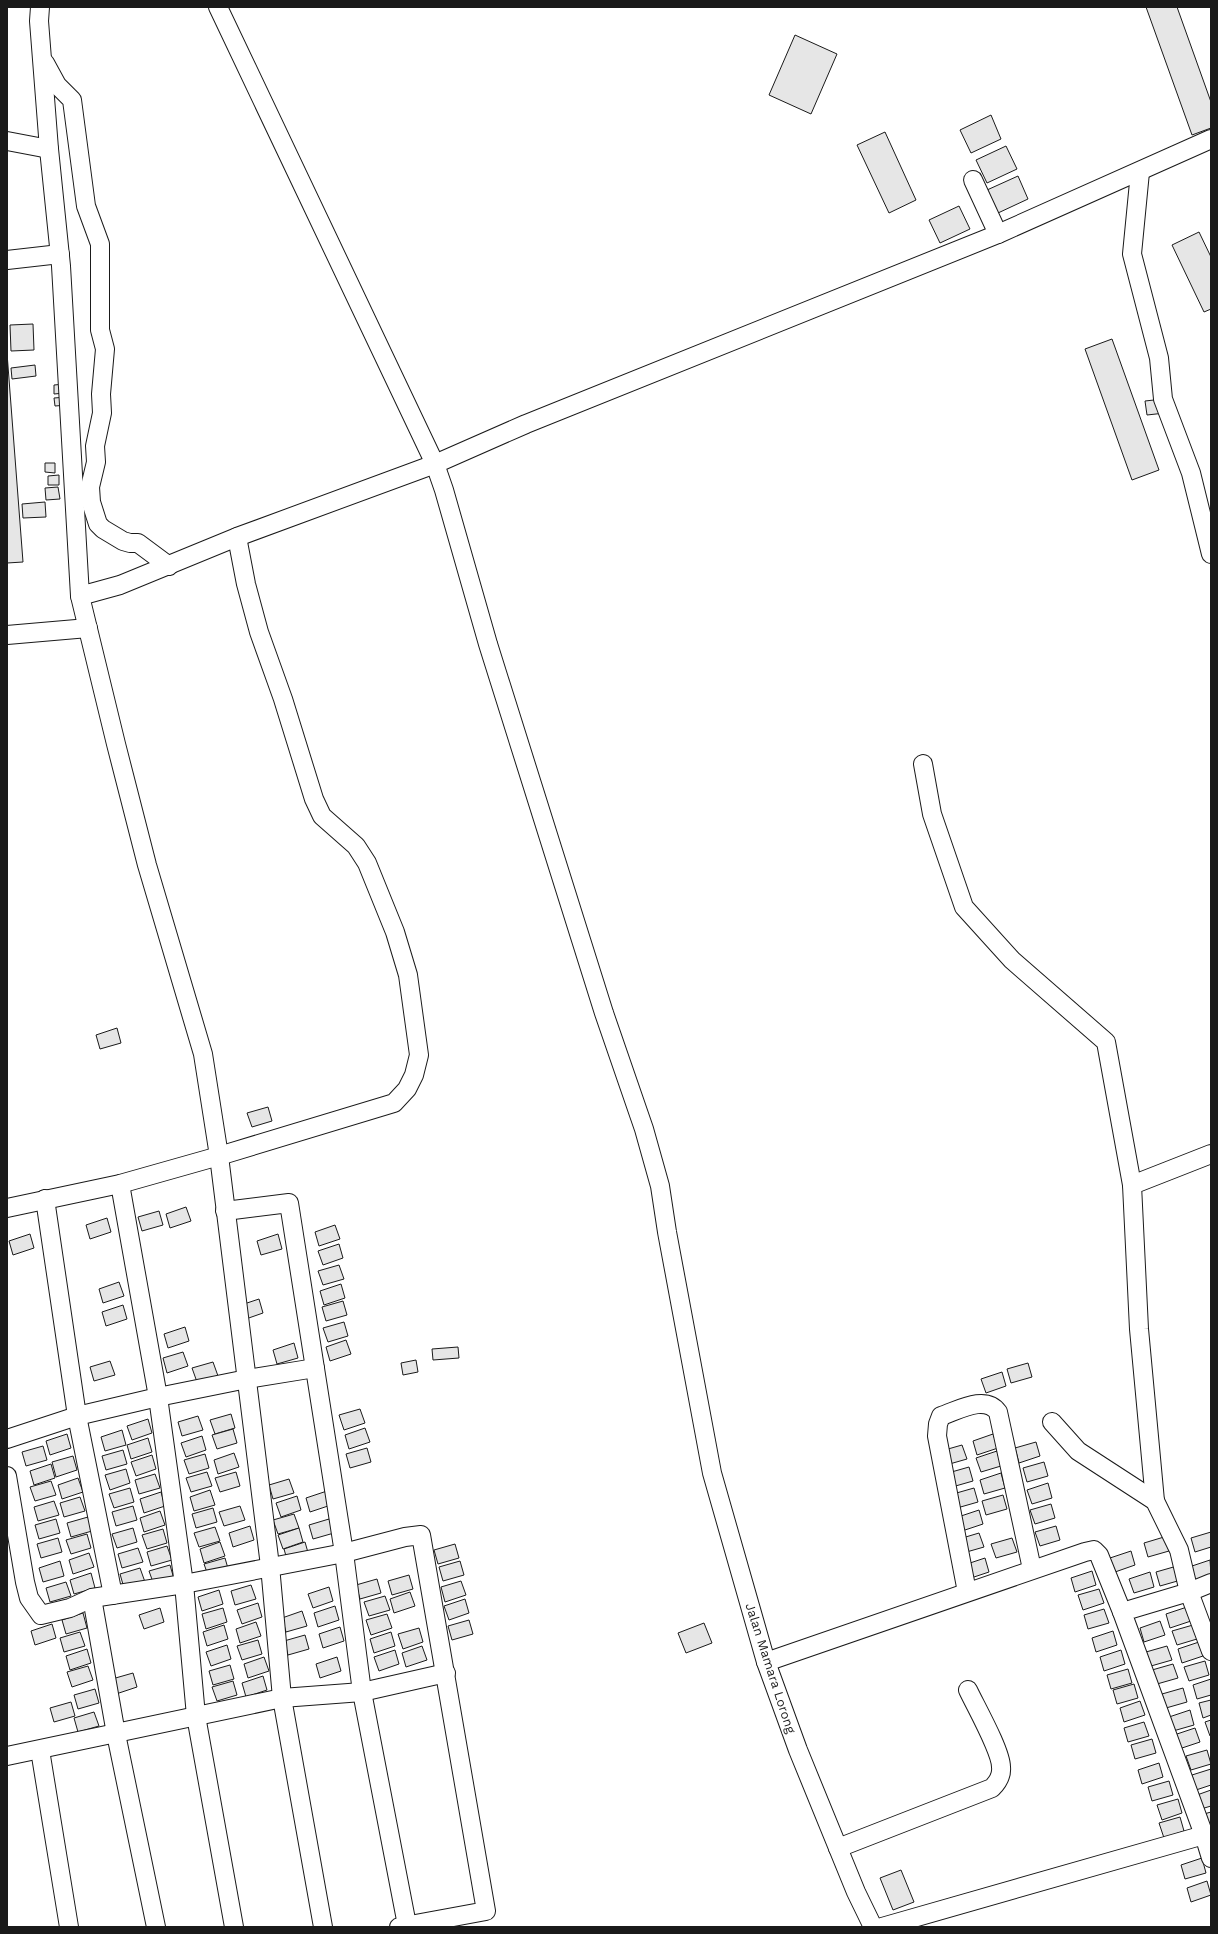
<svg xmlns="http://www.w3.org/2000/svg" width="1218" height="1934" font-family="'Work Sans',sans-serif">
	<rect width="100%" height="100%" fill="#fff"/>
	<!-- building -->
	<g fill="#e6e6e6" stroke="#1a1a1a">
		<path d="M1146,7H1177L1211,102V128L1192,135Z"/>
		<path d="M795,35L837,54L811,114L769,95Z"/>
		<path d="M991,115L1001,139L971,153L960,130Z"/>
		<path d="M885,132L916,200L889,213L857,145Z"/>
		<path d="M1006,146L1017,169L987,183L976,160Z"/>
		<path d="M1018,176L1028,199L998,213L987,190Z"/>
		<path d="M959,206L970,229L940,243L929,220Z"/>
		<path d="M1199,232L1211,257V309L1204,312L1172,245Z"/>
		<path d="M33,324L34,350L11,351L10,325Z"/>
		<path d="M1112,339L1159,470L1132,480L1085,349Z"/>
		<path d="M7,353L23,562L7,563Z"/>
		<path d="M35,365L36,376L12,379L11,368Z"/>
		<path d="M65,384V393L54,394V385Z"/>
		<path d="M67,397L68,405L55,406L54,398Z"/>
		<path d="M1163,399L1165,413L1147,415L1145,401Z"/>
		<path d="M45,463H55V473L45,472Z"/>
		<path d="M59,475V485H48V476Z"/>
		<path d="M58,487L60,499L46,500L45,488Z"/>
		<path d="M45,502L46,517L23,518L22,504Z"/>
		<path d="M117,1028L121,1043L100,1049L96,1035Z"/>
		<path d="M268,1107L272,1121L252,1127L247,1113Z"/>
		<path d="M186,1207L191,1221L170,1228L166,1214Z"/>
		<path d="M159,1211L163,1225L142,1231L138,1217Z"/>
		<path d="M107,1218L111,1232L90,1239L86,1225Z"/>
		<path d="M335,1225L340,1239L319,1246L315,1232Z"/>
		<path d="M30,1234L34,1248L13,1255L9,1241Z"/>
		<path d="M278,1234L282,1249L261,1255L257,1241Z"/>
		<path d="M339,1244L343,1258L323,1265L318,1251Z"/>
		<path d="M339,1265L344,1279L323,1285L318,1271Z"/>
		<path d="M119,1282L124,1296L103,1303L99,1289Z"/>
		<path d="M341,1284L345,1298L324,1305L320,1291Z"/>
		<path d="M259,1299L263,1313L243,1320L238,1306Z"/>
		<path d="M343,1301L347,1315L326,1321L322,1307Z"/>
		<path d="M123,1305L127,1319L106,1326L102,1312Z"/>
		<path d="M344,1322L348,1336L328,1342L323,1328Z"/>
		<path d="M185,1327L189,1341L168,1348L164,1334Z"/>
		<path d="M346,1340L351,1354L330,1361L326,1347Z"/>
		<path d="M294,1343L298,1358L277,1364L273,1350Z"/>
		<path d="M458,1347L459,1358L433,1360L432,1349Z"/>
		<path d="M183,1352L188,1366L167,1373L163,1358Z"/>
		<path d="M416,1360L418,1372L403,1375L401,1363Z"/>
		<path d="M110,1361L115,1375L94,1381L90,1367Z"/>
		<path d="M213,1362L218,1376L197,1382L192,1368Z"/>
		<path d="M1028,1363L1032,1377L1011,1383L1007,1369Z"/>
		<path d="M1002,1372L1006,1386L986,1393L981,1379Z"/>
		<path d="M360,1409L365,1423L344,1430L339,1415Z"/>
		<path d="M231,1414L235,1428L215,1434L210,1420Z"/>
		<path d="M198,1416L203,1430L182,1436L178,1422Z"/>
		<path d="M148,1419L152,1433L132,1440L127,1426Z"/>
		<path d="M365,1428L370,1442L349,1449L345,1435Z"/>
		<path d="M233,1429L237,1443L217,1449L212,1435Z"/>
		<path d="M122,1430L126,1445L105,1451L101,1437Z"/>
		<path d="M67,1434L71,1448L50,1455L46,1441Z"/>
		<path d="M993,1434L998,1448L977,1455L973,1441Z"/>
		<path d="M202,1436L206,1450L186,1457L181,1443Z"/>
		<path d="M148,1438L152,1452L131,1459L127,1445Z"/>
		<path d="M1036,1442L1040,1456L1019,1463L1015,1448Z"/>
		<path d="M962,1445L967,1459L946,1465L941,1451Z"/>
		<path d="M43,1446L47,1460L26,1466L22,1452Z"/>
		<path d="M367,1448L371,1462L350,1468L346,1454Z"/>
		<path d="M123,1450L127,1464L106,1470L102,1456Z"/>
		<path d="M997,1451L1001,1466L981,1472L976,1458Z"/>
		<path d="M234,1453L239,1467L218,1474L214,1460Z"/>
		<path d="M205,1454L209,1468L189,1474L184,1460Z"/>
		<path d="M152,1455L156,1469L136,1476L131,1462Z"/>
		<path d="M73,1456L77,1470L56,1477L52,1462Z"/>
		<path d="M1044,1462L1048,1476L1027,1482L1023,1468Z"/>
		<path d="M51,1464L55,1478L34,1485L30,1471Z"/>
		<path d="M969,1467L973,1481L952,1487L948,1473Z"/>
		<path d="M126,1469L130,1483L110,1490L105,1475Z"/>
		<path d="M207,1472L212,1486L191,1492L186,1478Z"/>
		<path d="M236,1472L240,1486L220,1492L215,1478Z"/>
		<path d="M1001,1473L1005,1488L984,1494L980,1480Z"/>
		<path d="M155,1474L160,1488L139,1494L135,1480Z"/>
		<path d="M78,1478L83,1492L62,1499L58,1485Z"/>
		<path d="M289,1479L294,1493L273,1499L269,1485Z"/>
		<path d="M51,1481L56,1495L35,1501L30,1487Z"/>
		<path d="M1048,1483L1052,1498L1032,1504L1027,1490Z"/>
		<path d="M130,1488L134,1502L114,1508L109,1494Z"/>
		<path d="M974,1488L978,1502L957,1508L953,1494Z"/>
		<path d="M210,1490L215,1505L194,1511L190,1497Z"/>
		<path d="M327,1491L331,1505L310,1512L306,1498Z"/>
		<path d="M161,1492L165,1506L144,1513L140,1499Z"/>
		<path d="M1003,1495L1007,1509L986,1515L982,1501Z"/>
		<path d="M297,1496L301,1510L281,1517L276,1503Z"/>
		<path d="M80,1497L85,1511L64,1517L60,1503Z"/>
		<path d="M54,1501L59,1515L38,1521L34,1507Z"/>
		<path d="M1051,1504L1055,1518L1035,1524L1030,1510Z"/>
		<path d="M133,1506L137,1520L116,1526L112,1512Z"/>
		<path d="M240,1506L245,1520L224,1526L219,1512Z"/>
		<path d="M213,1508L217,1522L196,1528L192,1514Z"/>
		<path d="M979,1510L983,1524L962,1531L958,1517Z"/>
		<path d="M160,1511L165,1525L144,1532L140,1518Z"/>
		<path d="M294,1514L299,1528L278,1534L273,1520Z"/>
		<path d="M88,1517L92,1531L71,1537L67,1523Z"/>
		<path d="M56,1519L60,1533L39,1539L35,1525Z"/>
		<path d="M329,1519L334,1533L313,1539L309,1525Z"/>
		<path d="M250,1526L254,1540L233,1547L229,1533Z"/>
		<path d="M1056,1526L1060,1540L1040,1546L1035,1532Z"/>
		<path d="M215,1527L220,1541L199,1547L194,1533Z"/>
		<path d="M133,1528L137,1542L117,1548L112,1534Z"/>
		<path d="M299,1528L303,1542L283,1549L278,1535Z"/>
		<path d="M163,1529L167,1543L147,1549L142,1535Z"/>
		<path d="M1211,1532V1547L1195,1552L1191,1538Z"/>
		<path d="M979,1533L984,1547L963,1553L959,1539Z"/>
		<path d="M87,1534L91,1548L71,1554L66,1540Z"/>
		<path d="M1164,1537L1169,1551L1148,1557L1144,1543Z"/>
		<path d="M58,1538L62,1552L41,1558L37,1544Z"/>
		<path d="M1012,1538L1017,1552L996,1558L991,1544Z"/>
		<path d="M220,1542L225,1556L204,1563L200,1549Z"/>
		<path d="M305,1542L309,1556L288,1563L284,1549Z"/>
		<path d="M455,1544L459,1558L438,1564L434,1550Z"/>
		<path d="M167,1546L172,1560L151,1566L147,1552Z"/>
		<path d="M138,1548L143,1562L122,1568L118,1554Z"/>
		<path d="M1131,1551L1135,1565L1115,1572L1110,1558Z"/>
		<path d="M89,1553L94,1567L73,1574L69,1560Z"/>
		<path d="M225,1558L229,1572L209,1578L204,1564Z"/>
		<path d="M985,1558L989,1572L968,1579L964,1565Z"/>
		<path d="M1210,1560L1211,1575L1193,1581L1189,1567Z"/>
		<path d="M60,1561L64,1576L43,1582L39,1568Z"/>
		<path d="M460,1561L464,1575L443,1581L439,1567Z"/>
		<path d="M170,1565L174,1579L154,1585L149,1571Z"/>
		<path d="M1177,1566L1181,1580L1160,1586L1156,1572Z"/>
		<path d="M140,1568L145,1582L124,1588L120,1574Z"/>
		<path d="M1092,1571L1096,1585L1075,1592L1071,1578Z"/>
		<path d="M1150,1572L1154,1587L1134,1593L1129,1579Z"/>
		<path d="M91,1573L95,1588L74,1594L70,1580Z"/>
		<path d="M409,1575L413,1589L392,1595L388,1581Z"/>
		<path d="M377,1579L381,1593L360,1599L356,1585Z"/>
		<path d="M461,1581L466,1595L445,1602L441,1587Z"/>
		<path d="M66,1582L71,1596L50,1602L46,1588Z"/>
		<path d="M251,1585L256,1599L235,1605L231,1591Z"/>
		<path d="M329,1587L333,1601L313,1608L308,1594Z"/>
		<path d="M1099,1589L1104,1603L1083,1610L1078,1595Z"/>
		<path d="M219,1590L223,1604L202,1611L198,1597Z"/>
		<path d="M410,1592L415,1606L394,1613L390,1599Z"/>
		<path d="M385,1596L390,1610L369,1616L364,1602Z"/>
		<path d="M465,1599L469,1613L449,1620L444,1606Z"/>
		<path d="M258,1603L262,1617L242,1624L237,1610Z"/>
		<path d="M335,1606L339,1620L318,1627L314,1613Z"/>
		<path d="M1187,1607L1191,1621L1170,1628L1166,1614Z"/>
		<path d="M160,1608L164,1622L144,1629L139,1615Z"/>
		<path d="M223,1608L227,1622L206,1629L202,1614Z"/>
		<path d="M1104,1609L1109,1623L1088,1629L1084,1615Z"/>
		<path d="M302,1611L307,1626L286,1632L282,1618Z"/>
		<path d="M83,1613L87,1628L66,1634L62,1620Z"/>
		<path d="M387,1614L392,1628L371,1635L366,1620Z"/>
		<path d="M469,1620L473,1634L452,1640L448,1626Z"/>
		<path d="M1160,1621L1165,1635L1144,1642L1140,1628Z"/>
		<path d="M256,1622L261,1636L240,1643L236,1629Z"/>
		<path d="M704,1623L712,1643L686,1653L678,1633Z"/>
		<path d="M52,1624L56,1638L35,1645L31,1631Z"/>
		<path d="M224,1625L228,1639L207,1646L203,1632Z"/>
		<path d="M1193,1625L1197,1639L1177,1645L1172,1631Z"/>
		<path d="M340,1627L344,1641L323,1648L319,1634Z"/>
		<path d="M419,1628L423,1642L403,1649L398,1634Z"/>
		<path d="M1113,1631L1117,1645L1096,1652L1092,1638Z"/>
		<path d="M80,1632L85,1646L64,1652L60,1638Z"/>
		<path d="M391,1632L395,1646L374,1653L370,1639Z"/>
		<path d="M305,1635L309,1649L288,1655L284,1641Z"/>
		<path d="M258,1640L262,1654L242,1660L237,1646Z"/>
		<path d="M1199,1642L1203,1656L1182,1663L1178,1649Z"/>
		<path d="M227,1645L231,1659L211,1666L206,1652Z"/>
		<path d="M422,1646L427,1660L406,1667L402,1653Z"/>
		<path d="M1167,1646L1172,1660L1151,1666L1146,1652Z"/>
		<path d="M87,1649L91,1663L70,1670L66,1656Z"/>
		<path d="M395,1650L399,1664L379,1671L374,1657Z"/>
		<path d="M1121,1650L1125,1664L1104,1671L1100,1657Z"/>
		<path d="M264,1657L269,1671L248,1678L244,1664Z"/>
		<path d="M337,1657L341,1671L320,1678L316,1664Z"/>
		<path d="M1205,1661L1209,1675L1189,1681L1184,1667Z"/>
		<path d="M1173,1664L1178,1678L1157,1684L1152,1670Z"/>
		<path d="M230,1665L234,1679L213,1685L209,1671Z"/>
		<path d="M88,1666L93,1680L72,1687L67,1672Z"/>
		<path d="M1128,1669L1132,1683L1111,1689L1107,1675Z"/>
		<path d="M133,1673L137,1687L116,1694L112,1679Z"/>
		<path d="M263,1676L267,1690L246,1697L242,1683Z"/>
		<path d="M1211,1679V1695L1197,1699L1193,1685Z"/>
		<path d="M233,1681L237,1695L217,1701L212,1687Z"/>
		<path d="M1134,1684L1138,1698L1117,1704L1113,1690Z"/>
		<path d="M1183,1688L1187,1702L1166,1708L1162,1694Z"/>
		<path d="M95,1689L99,1703L78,1709L74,1695Z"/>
		<path d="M1211,1700V1715L1203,1718L1199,1703Z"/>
		<path d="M1140,1701L1145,1715L1124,1722L1120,1708Z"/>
		<path d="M71,1702L75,1716L54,1722L50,1708Z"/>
		<path d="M1190,1710L1194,1725L1173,1731L1169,1717Z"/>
		<path d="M94,1712L99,1726L78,1732L74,1718Z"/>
		<path d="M1211,1720V1735L1210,1736L1205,1722Z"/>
		<path d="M1144,1722L1149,1736L1128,1742L1124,1728Z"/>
		<path d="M1195,1728L1200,1742L1179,1749L1174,1735Z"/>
		<path d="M1152,1739L1156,1753L1135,1759L1131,1745Z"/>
		<path d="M1207,1750L1211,1764L1191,1770L1186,1756Z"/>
		<path d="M1159,1763L1163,1777L1142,1784L1138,1770Z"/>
		<path d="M1211,1769V1785L1196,1790L1192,1775Z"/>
		<path d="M1169,1781L1173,1795L1152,1801L1148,1787Z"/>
		<path d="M1211,1790V1806L1201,1809L1197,1795Z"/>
		<path d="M1178,1799L1182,1813L1162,1820L1157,1805Z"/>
		<path d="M1211,1812V1828L1209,1829L1204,1814Z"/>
		<path d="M1180,1817L1184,1831L1164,1838L1159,1823Z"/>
		<path d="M1202,1858L1206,1873L1185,1879L1181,1865Z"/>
		<path d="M901,1870L914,1902L893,1910L880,1878Z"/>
		<path d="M1207,1881L1211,1895L1191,1902L1187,1888Z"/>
	</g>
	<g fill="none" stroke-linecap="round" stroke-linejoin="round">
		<defs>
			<g id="minor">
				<path d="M40,7L39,21L49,149L61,266L80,596L120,585L237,537L435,464L526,424L998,234L1211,139"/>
				<path d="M218,7L435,464L444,490L488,644L604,1013L644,1129L660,1186L667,1232L712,1473L766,1662L798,1750L856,1892L873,1927"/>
				<path d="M45,63L57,85L72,100L86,206L100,244V330L105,349L101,394L102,413L95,446L96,462L90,487L91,502L98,524L103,529L123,541L130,543H138L169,566"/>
				<path d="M7,141L49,149"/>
				<path d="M1140,172L1132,254L1159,358L1163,399L1191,473L1211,554"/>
				<path d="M973,180L998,234"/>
				<path d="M7,260L60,254"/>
				<path d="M80,596L116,744L147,865L203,1054L219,1156L270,1566L282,1698L323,1927"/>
				<path d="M7,635L88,628"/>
				<path d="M923,764L932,814L964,907L1012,960L1106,1042L1132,1185"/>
				<path d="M120,1184L158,1397L184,1584L196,1716L234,1927"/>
				<path d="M45,1199L77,1416L113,1595"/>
				<path d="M7,1208L120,1184L219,1156L394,1103L407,1089L414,1075L419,1055L408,975L395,932L367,863L356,846L322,816L314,799L283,699L259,632L246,584L237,537"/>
				<path d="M225,1211L289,1203L344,1553L362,1692L407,1925"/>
				<path d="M1052,1422L1078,1451L1155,1501L1179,1550L1189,1592L1211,1651"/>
				<path d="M7,1439L77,1416L158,1397L247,1379L315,1368"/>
				<path d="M7,1476L25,1582L29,1598L41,1615L70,1608L92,1598L184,1584L344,1553L405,1537L421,1535L486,1911L399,1927"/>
				<path d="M1155,1501L1139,1329L1132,1185L1211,1154"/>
				<path d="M1211,1583L1189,1592L1122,1612L1204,1835L1211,1858"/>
				<path d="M967,1592L937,1436L938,1424L941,1416C957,1411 985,1394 998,1412L1032,1569"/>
				<path d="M92,1598L116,1734L156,1927"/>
				<path d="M766,1662L1085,1552L1094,1550L1099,1555L1122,1612"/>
				<path d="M40,1750L69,1927"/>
				<path d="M7,1756L282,1698L362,1692L446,1673"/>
				<path d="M838,1848L992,1788C998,1782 1002,1776 1001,1767C1001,1751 976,1707 968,1690"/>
				<path d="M882,1927L1204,1835"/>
			</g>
		</defs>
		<!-- minor casing -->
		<use href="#minor" stroke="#1a1a1a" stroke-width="20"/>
		<!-- minor -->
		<use href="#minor" stroke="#fff" stroke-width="18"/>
	</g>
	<g text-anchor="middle" stroke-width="3" stroke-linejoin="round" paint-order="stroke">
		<!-- street labels -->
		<g font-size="13" fill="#1a1a1a" stroke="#fff">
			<text transform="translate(771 1668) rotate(72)" y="5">Jalan Mamara Lorong</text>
		</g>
	</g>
	<!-- border -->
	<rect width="1218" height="1934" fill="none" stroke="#1a1a1a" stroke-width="16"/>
</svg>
